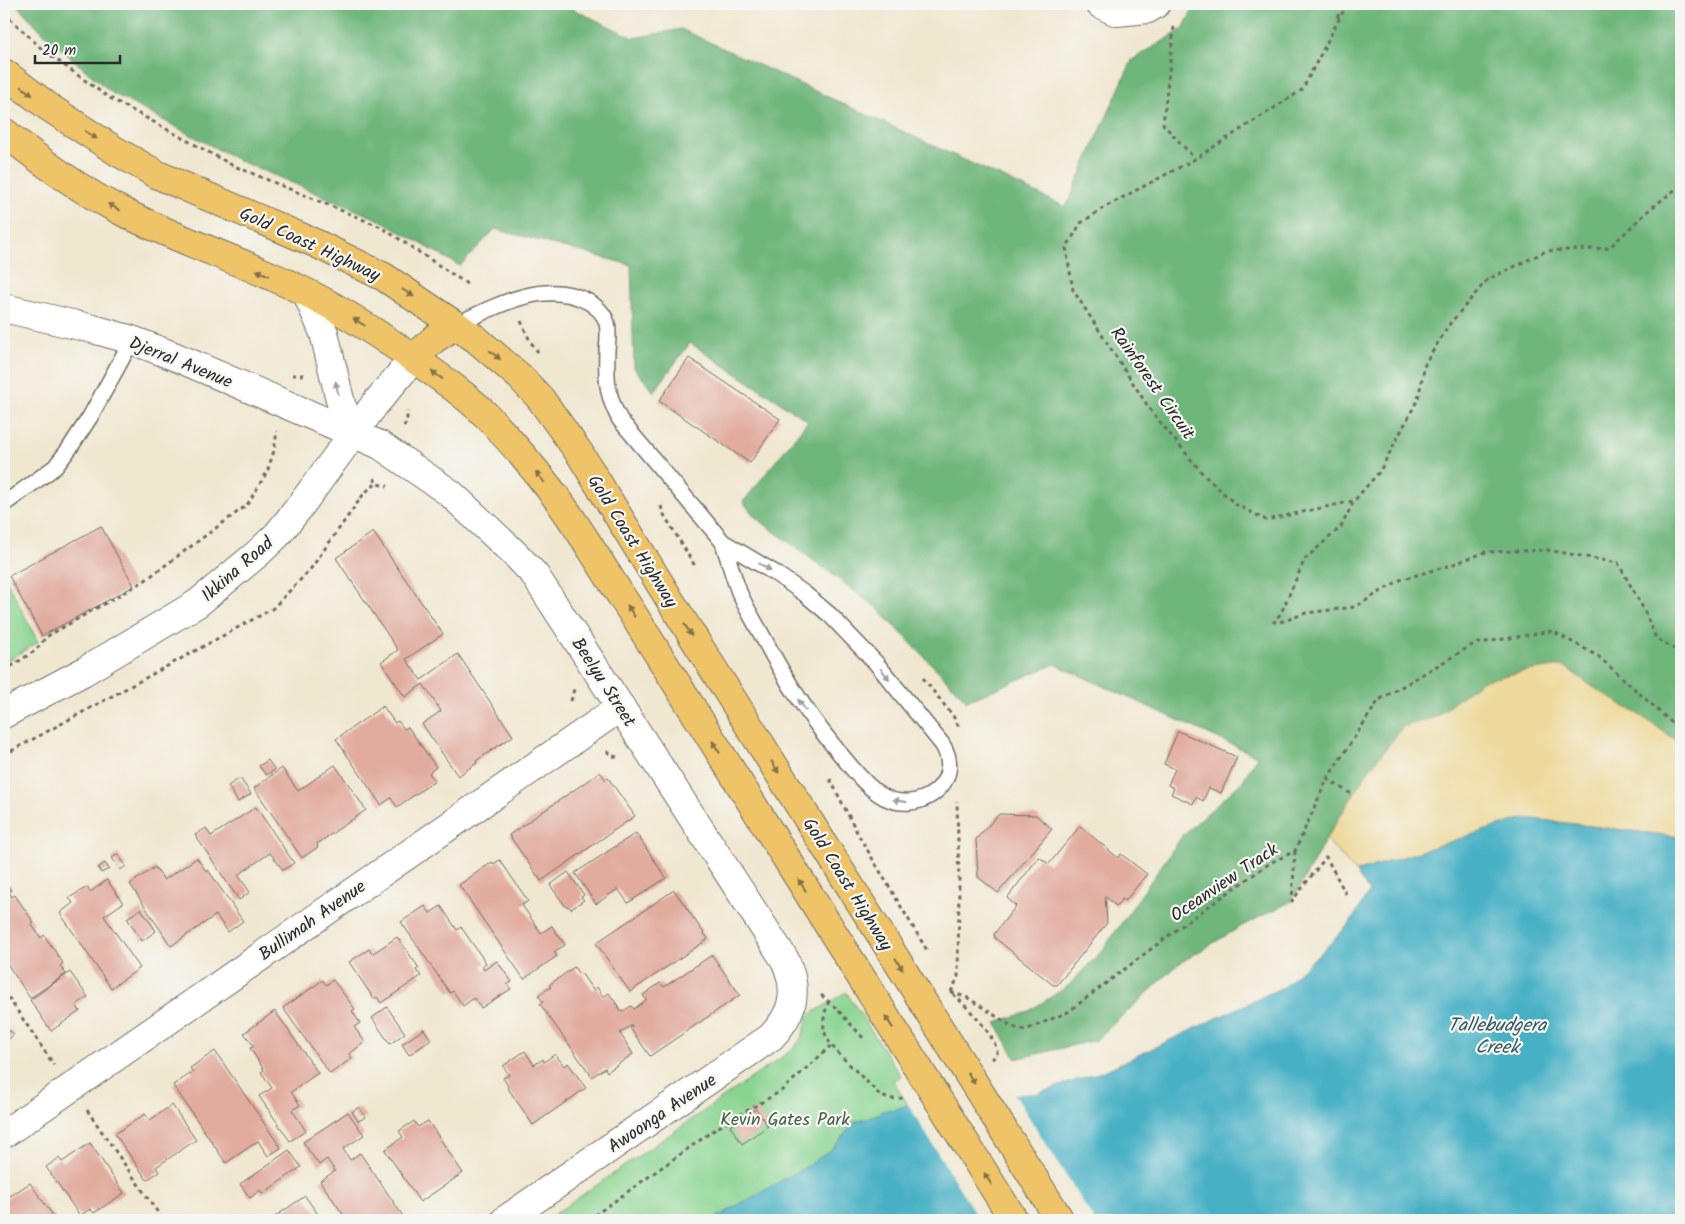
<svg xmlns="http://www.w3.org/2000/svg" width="1685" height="1224" font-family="Kalam,sans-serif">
	<rect width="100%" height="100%" fill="#f6f6f2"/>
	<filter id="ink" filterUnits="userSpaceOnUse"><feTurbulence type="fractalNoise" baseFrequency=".02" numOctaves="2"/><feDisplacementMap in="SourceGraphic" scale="10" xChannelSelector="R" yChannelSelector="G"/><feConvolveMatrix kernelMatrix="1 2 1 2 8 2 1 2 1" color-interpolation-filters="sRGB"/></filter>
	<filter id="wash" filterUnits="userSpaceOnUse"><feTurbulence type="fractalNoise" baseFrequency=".0096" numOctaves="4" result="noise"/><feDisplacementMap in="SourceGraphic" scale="20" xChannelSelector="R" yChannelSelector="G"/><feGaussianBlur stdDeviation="1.12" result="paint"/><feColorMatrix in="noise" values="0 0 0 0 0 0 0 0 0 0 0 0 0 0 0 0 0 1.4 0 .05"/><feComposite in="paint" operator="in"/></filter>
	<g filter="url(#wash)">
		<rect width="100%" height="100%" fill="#f0e7d0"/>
		<!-- green -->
		<g fill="#89d490" stroke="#5a805e">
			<path d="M4,575L38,642L4,663Z"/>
			<path d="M846,992L901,1076L893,1081L908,1105L896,1109L883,1111L869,1118L855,1122L834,1148L809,1165L712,1220H546L792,1050C802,1040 805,1030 808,1016Z"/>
		</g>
		<!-- forest -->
		<path fill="#6eb67a" stroke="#4c7052" d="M16,4H562L634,38L681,29L1066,207L1132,60L1183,29L1195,4H1681V744L1644,718L1594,688L1564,666L1526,671L1481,681L1436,717L1403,727L1353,795L1326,839L1292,901L1240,927L1180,963L1096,1040L1016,1059L996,1023L1029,1011L1068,986L1102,951L1183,835L1242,782L1257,756L1055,664L967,701L876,607L755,517L743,502L808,421L690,343L654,392L634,368L631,265L495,229L460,266L382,221L238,160L112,93L47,37Z"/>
		<!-- sand -->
		<path fill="#eeda9e" stroke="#8c8264" d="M1564,666L1594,688L1644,718L1681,744V837L1524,818L1356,872L1326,839L1367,773L1403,727L1436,717L1481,681L1526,671Z"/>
		<!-- water -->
		<path fill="#46b0c5" stroke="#386e78" d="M1524,818L1681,837V1220H712L809,1165L834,1147L855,1122L869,1118L883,1111L896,1109L908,1105L904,1098L1036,1094L1104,1071L1283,987L1331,943L1350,923L1369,892L1356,872Z"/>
		<!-- pier -->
		<path fill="#f0e7d0" d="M1013,1092L1094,1220H979L903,1096Z"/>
		<g id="blocks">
			<!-- building -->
			<g fill="#e1ab9e">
				<path d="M689,358L780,419L750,463L659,401Z"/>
				<path d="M101,526L134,586L42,636L9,576Z"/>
				<path d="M373,532L443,634L406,659L421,680L458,654L513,736L476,761L477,763L458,776L422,724L441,711L423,684L405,697L381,662L398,650L336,558Z"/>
				<path d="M383,706L395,723L398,721L404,729L408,727L436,767L429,773L435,781L397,807L391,798L381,805L336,739Z"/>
				<path d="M1178,731L1237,757L1221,793L1209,788L1203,801L1196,797L1193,804L1171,794L1174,788L1168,785L1175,769L1164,764Z"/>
				<path d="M268,760L275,770L266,775L259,766Z"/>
				<path d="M335,765L366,810L317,844L318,847L302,858L254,788L282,768L298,791Z"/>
				<path d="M600,772L606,780L608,778L635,816L541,881L509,835Z"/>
				<path d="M240,778L251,794L238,802L228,786Z"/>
				<path d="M256,807L294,863L283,870L270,853L238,875L250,892L239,900L195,835L206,828L211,836Z"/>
				<path d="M999,814L1036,815L1052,829L998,893L978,877L976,839Z"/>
				<path d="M1080,826L1118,858L1121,854L1147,874L1125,901L1122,899L1116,906L1105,896L1107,923L1057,985H1053L995,938L994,934L1016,906L1007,898L1039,857L1049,864Z"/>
				<path d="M636,833L666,878L628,903L618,889L596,904L575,873Z"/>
				<path d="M4,844L9,851L4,855Z"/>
				<path d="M118,854L126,866L120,870L112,858Z"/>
				<path d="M197,858L206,871L208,870L243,921L228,932L216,915L171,946L130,884L155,867L164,880Z"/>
				<path d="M500,860L528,901L522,905L541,933L552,926L565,945L554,952L557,956L524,979L459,885L492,862L493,864Z"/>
				<path d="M105,863L109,869L101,873L98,868Z"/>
				<path d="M568,872L584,895L581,897L584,900L571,909L568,906L566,907L550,885Z"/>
				<path d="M4,879L11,890L9,892L12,897L15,895L34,923L32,925L36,931L41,938L44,935L63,963L60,966L66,974L30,998L4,959Z"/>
				<path d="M107,880L123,903L104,916L140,968L111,988L60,913L73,903L69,898L87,887L90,892Z"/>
				<path d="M674,890L708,939L630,992L596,943Z"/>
				<path d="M425,906L430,913L441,906L457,930L461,927L486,963L482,966L484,970L497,961L512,982L507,985L511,989L481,1008L474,998L463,1006L453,991L450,993L401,922Z"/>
				<path d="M141,909L156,931L142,941L127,918Z"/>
				<path d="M397,937L419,968L416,970L421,976L381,1003L377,997L374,999L349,962L369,949L372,954Z"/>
				<path d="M712,955L740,995L650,1056L630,1028L632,1027V1025L620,1033L633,1054L607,1072L605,1068L592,1077L540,1004L543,1002L538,995L551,987L549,985L574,967L579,974L581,973L593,990L597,987L603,997L609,993L622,1012L631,1006L634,1009L646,1000L643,995L660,983L664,987Z"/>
				<path d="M70,972L88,997L76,1005L80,1011L51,1031L30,1000Z"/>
				<path d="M323,980L326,985L333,980L355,1009L352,1011L360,1023L354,1027L365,1042L349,1054L352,1058L330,1074L283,1008Z"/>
				<path d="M387,1007L405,1033L390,1044L372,1018Z"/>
				<path d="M275,1011L318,1073L291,1092L300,1105L292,1110L306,1131L290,1141L259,1096L272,1088L261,1072L264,1070L250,1048L254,1046L244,1033Z"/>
				<path d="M4,1027L14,1034L4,1044Z"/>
				<path d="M424,1029L431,1040L409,1055L402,1044Z"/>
				<path d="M215,1051L281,1148L268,1156L258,1141L226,1163L173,1085L193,1072L190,1068Z"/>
				<path d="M525,1051L534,1065L543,1059L544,1062L555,1054L564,1066L568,1063L586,1088L533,1125L507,1087L508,1086L503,1078L509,1075L503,1066Z"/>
				<path d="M172,1105L196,1140L156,1167L159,1172L147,1180L115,1134L145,1114L150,1120Z"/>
				<path d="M359,1107L366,1117L358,1121L352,1112Z"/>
				<path d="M756,1109L768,1126L742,1144L730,1126Z"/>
				<path d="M348,1112L364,1135L343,1149L350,1160L360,1153L403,1216L396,1220H347L320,1181L335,1171L327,1159L319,1165L303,1142Z"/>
				<path d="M414,1121L418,1127L428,1121L463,1173L420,1202L385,1150L403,1137L399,1131Z"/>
				<path d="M90,1143L124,1193L94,1213L90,1209L80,1216L46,1167L59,1158L62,1162Z"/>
				<path d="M289,1150L301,1167L262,1194L260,1190L250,1198L240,1184Z"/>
				<path d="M30,1183L56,1220H4V1200Z"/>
				<path d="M305,1196L322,1220H270Z"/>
			</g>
		</g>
	</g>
	<g filter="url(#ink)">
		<use href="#blocks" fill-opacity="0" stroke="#706d65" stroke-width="1"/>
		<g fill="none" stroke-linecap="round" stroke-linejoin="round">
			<defs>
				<g id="lane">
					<path d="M456,325C495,306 544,279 587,301C596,306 604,313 607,323C609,332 608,341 607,350C606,377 606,395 620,420L723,542L775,573L805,594L830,615L876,663L942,744C967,783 916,819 879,794C864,784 853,769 842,756C811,720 786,681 764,639C756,624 746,608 739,592C733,576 728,558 723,542"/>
					<path d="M4,504L55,467L69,449L90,417L132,340"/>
				</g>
				<g id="street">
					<path d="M1100,4L1117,12L1148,9L1156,4"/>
					<path d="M307,294L324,333L341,404L353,434"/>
					<path d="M4,308L93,329L132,340L176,357L380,445L450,493L517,556L534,574L785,960C799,991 794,1013 771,1037L505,1220"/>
					<path d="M4,714L83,672L198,603L257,554L277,535L298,509L375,404L414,358"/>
					<path d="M4,1134L621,707"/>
				</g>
				<g id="highway">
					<path d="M4,73L50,108L116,151L158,175L317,244L384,277L476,339L520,377L540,398L580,454L673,605L945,1037"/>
					<path d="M4,132C42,162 81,191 125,213C193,247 266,269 332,306C365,325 396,346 427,368C447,382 469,398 487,416C510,440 532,466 553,493C581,530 605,572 631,611L915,1063"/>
					<path d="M414,358L434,339L456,325"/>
				</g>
			</defs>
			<!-- lane casing -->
			<use href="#lane" stroke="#706d65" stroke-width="18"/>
			<!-- street casing -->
			<use href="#street" stroke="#706d65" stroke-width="30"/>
			<!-- highway casing -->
			<use href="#highway" stroke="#706d65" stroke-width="30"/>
			<!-- path -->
			<g stroke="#706d65" stroke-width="3" stroke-dasharray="4 4" stroke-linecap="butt">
				<path d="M1347,4L1302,90L1195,159L1103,208L1081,223L1066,248L1073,290L1151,411L1203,474L1235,504L1266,520L1353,501"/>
				<path d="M4,13L43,50L108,97L232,165L381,227L467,284"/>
				<path d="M1338,18V4"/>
				<path d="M1174,27L1163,124L1195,159"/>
				<path d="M1681,185L1649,210L1609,248L1546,251L1487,280L1448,326L1425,364L1418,399L1380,471L1354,501L1341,527L1305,559L1281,613L1274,622L1284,621L1306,613L1355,607L1400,580L1451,565L1486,552L1548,550L1618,563L1643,608L1656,638L1681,653"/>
				<path d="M521,321L530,341L538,352"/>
				<path d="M292,375H306"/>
				<path d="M404,427L407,418V411"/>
				<path d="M374,478L377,484L388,486"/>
				<path d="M661,506L663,513L695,566"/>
				<path d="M4,671L36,650L46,637L144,581L247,505L267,472L274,451L277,431"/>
				<path d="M923,678L953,716L959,727"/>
				<path d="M571,701L574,689"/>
				<path d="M607,751L611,755L619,758"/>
				<path d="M4,755L272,609L309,571L363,495L371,487L377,484"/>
				<path d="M830,779L859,836L928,952"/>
				<path d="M1327,779L1353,795"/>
				<path d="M1295,851L1292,901L1326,857L1346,894"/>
				<path d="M4,991L54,1065"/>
				<path d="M951,992L968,998L1013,1027L1022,1030L1028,1029L1068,1012L1188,921L1270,863L1295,851L1327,779L1379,700L1474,644L1552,631L1598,656L1681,731"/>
				<path d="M951,992L958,977L959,884L957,801"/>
				<path d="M953,994C965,1005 999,1038 997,1055L992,1059"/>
				<path d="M821,995L837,1009L865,1040"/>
				<path d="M829,1001C816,1033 828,1043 850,1065C860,1075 870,1085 881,1096L890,1099L904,1098"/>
				<path d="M87,1110L163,1220"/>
				<path d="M588,1220L717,1128L781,1091L831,1046"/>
			</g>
			<!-- lane -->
			<use href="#lane" stroke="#fff" stroke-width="15"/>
			<!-- street -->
			<use href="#street" stroke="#fff" stroke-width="28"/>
			<!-- highway -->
			<use href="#highway" stroke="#efc469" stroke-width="28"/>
			<defs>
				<g id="highway-bridge">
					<path d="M945,1037L1060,1220"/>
					<path d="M915,1063L1014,1220"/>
				</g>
			</defs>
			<!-- highway-bridge casing -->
			<use href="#highway-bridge" stroke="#706d65" stroke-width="30" stroke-linecap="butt"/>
			<!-- highway-bridge -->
			<use href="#highway-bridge" stroke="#efc469" stroke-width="28"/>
		</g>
		<!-- one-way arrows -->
		<defs><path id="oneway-solid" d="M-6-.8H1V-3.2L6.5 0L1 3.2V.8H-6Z" transform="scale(1.25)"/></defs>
		<g fill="#837047">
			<use href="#oneway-solid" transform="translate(27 91) rotate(37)"/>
			<use href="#oneway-solid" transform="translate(91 135) rotate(33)"/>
			<use href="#oneway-solid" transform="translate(114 207) rotate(-152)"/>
			<use href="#oneway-solid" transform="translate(263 273) rotate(-157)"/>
			<use href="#oneway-solid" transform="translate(408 293) rotate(32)"/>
			<use href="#oneway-solid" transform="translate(359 322) rotate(-148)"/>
			<use href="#oneway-solid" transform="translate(495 355) rotate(40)"/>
			<use href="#oneway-solid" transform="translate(437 375) rotate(-144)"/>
			<use href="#oneway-solid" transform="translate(540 477) rotate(-129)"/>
			<use href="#oneway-solid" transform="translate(631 611) rotate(-122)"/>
			<use href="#oneway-solid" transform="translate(688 630) rotate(58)"/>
			<use href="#oneway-solid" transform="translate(716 747) rotate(-122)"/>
			<use href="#oneway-solid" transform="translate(775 767) rotate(58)"/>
			<use href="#oneway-solid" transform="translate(802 885) rotate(-122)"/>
			<use href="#oneway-solid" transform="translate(899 964) rotate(58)"/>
			<use href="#oneway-solid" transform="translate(889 1022) rotate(-122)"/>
			<use href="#oneway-solid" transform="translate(971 1078) rotate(58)"/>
			<use href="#oneway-solid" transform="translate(988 1179) rotate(-122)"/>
		</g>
		<g fill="#a0a0a0">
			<use href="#oneway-solid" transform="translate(337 388) rotate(-103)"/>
			<use href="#oneway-solid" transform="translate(765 567) rotate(31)"/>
			<use href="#oneway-solid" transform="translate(885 674) rotate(51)"/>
			<use href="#oneway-solid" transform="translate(802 705) rotate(-125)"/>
			<use href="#oneway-solid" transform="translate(900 801) rotate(-171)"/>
		</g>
	</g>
	<g text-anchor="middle" stroke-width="4.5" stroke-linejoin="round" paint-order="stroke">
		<!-- street labels -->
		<g font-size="18" fill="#2b2b2b" stroke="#f6f6f2">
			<text transform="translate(310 244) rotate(25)" y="6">Gold Coast Highway</text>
			<text transform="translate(181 362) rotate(22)" y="6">Djerral Avenue</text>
			<text transform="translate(1153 383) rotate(55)" y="6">Rainforest Circuit</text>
			<text transform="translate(633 541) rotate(58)" y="6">Gold Coast Highway</text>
			<text transform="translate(237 569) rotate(-41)" y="6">Ikkina Road</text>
			<text transform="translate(604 682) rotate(57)" y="6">Beelyu Street</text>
			<text transform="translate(1224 882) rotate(-34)" y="6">Oceanview Track</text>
			<text transform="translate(848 884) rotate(58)" y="6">Gold Coast Highway</text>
			<text transform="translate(312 920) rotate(-35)" y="6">Bullimah Avenue</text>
			<text transform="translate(662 1113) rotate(-34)" y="6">Awoonga Avenue</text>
		</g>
		<!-- park labels -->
		<g font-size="18" fill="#475e49" stroke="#f6f6f2">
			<text x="785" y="1125">Kevin Gates Park</text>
		</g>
		<!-- water labels -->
		<g font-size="19" font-style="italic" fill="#345a61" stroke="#f6f6f2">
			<text x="1497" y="1031">Tallebudgera<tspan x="1497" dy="22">Creek</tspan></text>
		</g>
	</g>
	<!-- margin -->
	<rect width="1685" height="1224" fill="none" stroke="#f6f6f2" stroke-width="20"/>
	<!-- scale -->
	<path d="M35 55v8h85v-8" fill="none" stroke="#2b2b2b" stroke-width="2.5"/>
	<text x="42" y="55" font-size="15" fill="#2b2b2b" stroke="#f6f6f2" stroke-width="4" paint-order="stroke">20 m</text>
</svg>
